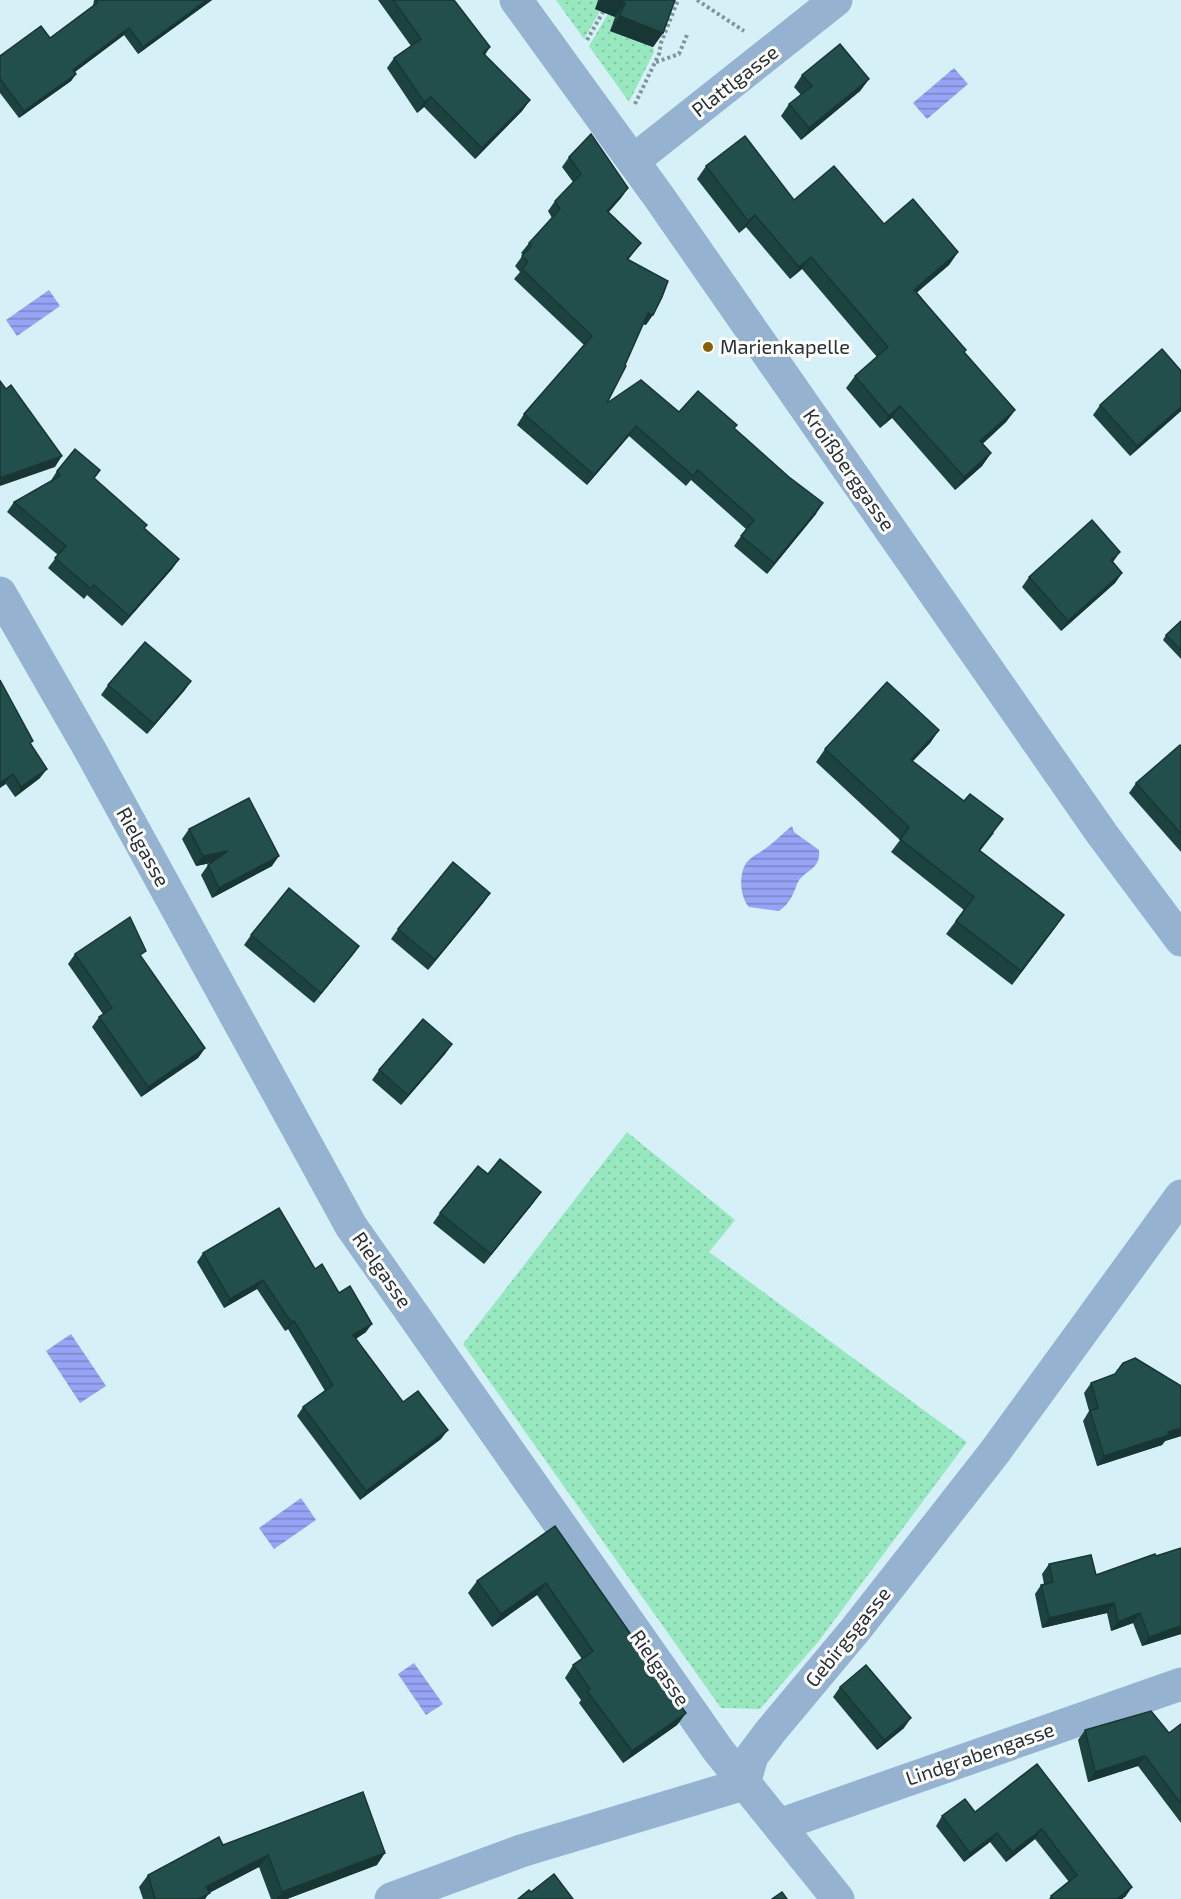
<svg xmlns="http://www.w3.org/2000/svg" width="1181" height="1899" font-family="'Exo 2',sans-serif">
	<defs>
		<pattern id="grass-dots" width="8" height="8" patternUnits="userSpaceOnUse" patternTransform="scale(1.5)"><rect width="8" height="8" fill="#97e7bf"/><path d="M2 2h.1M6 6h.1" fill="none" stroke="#82c6a5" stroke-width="1.8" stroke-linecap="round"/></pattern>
		<pattern id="water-rules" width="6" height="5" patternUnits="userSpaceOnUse" patternTransform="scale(1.5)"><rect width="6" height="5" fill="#97a3f5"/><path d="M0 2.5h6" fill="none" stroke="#7b85c7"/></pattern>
	</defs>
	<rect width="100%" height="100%" fill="#d6f0f8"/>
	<!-- grass -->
	<g fill="url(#grass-dots)">
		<path d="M556,0H598L595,9L600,11L584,39Z"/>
		<path d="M608,14L615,17L610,31L653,47L654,52L629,102L589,46Z"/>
		<path d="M627,1132L735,1220L709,1252L967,1442L818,1642L760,1709L721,1708L463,1344Z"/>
	</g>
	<!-- water -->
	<g fill="url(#water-rules)">
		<path d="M954,68L968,84L927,119L913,103Z"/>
		<path d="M49,290L60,306L17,336L6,320Z"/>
		<path d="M792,826L794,832L819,850C821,871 804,869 797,884C793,895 790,903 779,911L749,907C740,897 738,874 747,862C753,855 763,851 770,845C778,839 784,832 792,826Z"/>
		<path d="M71,1334L106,1386L80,1403L46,1351Z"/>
		<path d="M301,1498L316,1520L274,1549L259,1528Z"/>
		<path d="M414,1663L443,1704L426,1715L398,1674Z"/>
	</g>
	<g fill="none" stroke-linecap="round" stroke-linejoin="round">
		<!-- path -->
		<g stroke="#82949a" stroke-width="4" stroke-dasharray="3 3" stroke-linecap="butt">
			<path d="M697,0L744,31"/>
			<path d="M587,40L603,12"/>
			<path d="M656,62L679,54L687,35"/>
			<path d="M635,104L659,54L661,43L678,0"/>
		</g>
		<!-- street -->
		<g stroke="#95b3d0" stroke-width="33">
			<path d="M516,0L659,197L1102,834L1181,940"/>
			<path d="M633,161L836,0"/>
			<path d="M0,593L89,748L351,1226L718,1750L838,1899"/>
			<path d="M744,1784L752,1756L770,1732L856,1629L994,1453L1181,1196"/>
			<path d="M779,1825L1181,1684"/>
			<path d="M391,1899L521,1851L744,1784"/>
		</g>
	</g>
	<!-- wall -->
	<g fill="#1d4340">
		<path d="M94,0H212L138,54L124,35L75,72L76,74L71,81L19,118L0,93V56L50,38L93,6Z"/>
		<path d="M378,0H454L490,47L485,55L530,100L522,111L475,159L424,107L417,113L387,68L394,58L411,46Z"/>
		<path d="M598,0H675L663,33L653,47L610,31L615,17L595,9Z"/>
		<path d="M802,75L869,79L860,91L801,140L781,116L789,104L801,95L794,87Z"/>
		<path d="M569,157L628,188L621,198L609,212L641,243L628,260L646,325L643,324L607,403L679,412L734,429L816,514L767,574L734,546L746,529L691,480L686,486L629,436L587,485L517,425L524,414L584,345L514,279L520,272L515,266L523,255L521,253L529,243L552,218L548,211L555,201L573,182L562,167Z"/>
		<path d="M706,166L794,200L884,224L958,252L949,265L917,292L964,352L1015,410L1006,422L982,444L991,453L982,466L955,490L892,418L880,428L846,388L855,376L877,357L802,269L790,279L746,227L739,233L697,179Z"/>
		<path d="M1100,405L1181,411L1130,456L1093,415Z"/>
		<path d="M100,470L94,479L145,529L179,559L172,569L122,626L87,595L84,599L48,568L58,555L7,512L14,502L50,482L57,471Z"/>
		<path d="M1113,562L1122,573L1115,583L1061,631L1022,587L1029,577Z"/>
		<path d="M1181,621V659L1163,640L1166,635Z"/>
		<path d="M191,681L184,691L147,734L101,695L108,685Z"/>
		<path d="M939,730L930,743L912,761L994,833L980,851L1064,915L1012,985L946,934L964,910L891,852L900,840L816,762L825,749Z"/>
		<path d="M30,744L40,778L15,797L6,784Z"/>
		<path d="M1181,746V852L1129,793L1136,783Z"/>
		<path d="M189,829L272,866L212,898L201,875L208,865L210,863L196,866L182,839Z"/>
		<path d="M490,893L483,903L428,970L391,939L398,929Z"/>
		<path d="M251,935L359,946L352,956L314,1003L244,945Z"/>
		<path d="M75,954L141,957L205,1048L198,1058L141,1097L92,1027L99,1017L103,1014L68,964Z"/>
		<path d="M452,1044L445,1054L401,1105L372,1080L379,1070Z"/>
		<path d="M488,1174L534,1202L484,1264L433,1223L440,1213Z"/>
		<path d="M203,1253L315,1269L339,1293L366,1332L356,1339L403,1402L441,1439L360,1500L297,1416L303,1407L325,1391L288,1329L285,1331L257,1289L224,1308L197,1262Z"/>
		<path d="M1091,1383L1181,1386V1436L1165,1441L1162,1445L1097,1466L1083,1421L1089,1411L1084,1393Z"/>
		<path d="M555,1526L686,1713L677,1725L623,1763L579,1703L581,1700L565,1678L573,1665L582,1659L537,1595L492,1627L468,1593L477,1581Z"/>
		<path d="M1181,1548V1634L1142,1646L1133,1623L1111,1631L1107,1613L1042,1628L1035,1594L1041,1585L1044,1584L1042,1574L1049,1564L1096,1575Z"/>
		<path d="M840,1687L904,1728L877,1750L833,1697Z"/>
		<path d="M1181,1724V1823L1138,1766L1088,1782L1078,1740L1085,1730L1169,1733Z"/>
		<path d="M1037,1764L1126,1896L1122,1899H1049L1051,1896L1069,1882L1035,1839L1006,1862L990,1842L964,1862L936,1826L942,1816L975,1812Z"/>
		<path d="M223,1845L377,1865L287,1899H271L259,1867L209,1893L205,1899H143L139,1887L148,1875Z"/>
	</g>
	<!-- shaded-wall -->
	<g fill="#183734">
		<path d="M207,0H212L138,54L143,47Z"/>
		<path d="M601,0H618L625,3L615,17L595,9Z"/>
		<path d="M620,16L663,33L653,47L610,31Z"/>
		<path d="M129,28L124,35L68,77L73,70Z"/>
		<path d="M76,74L71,81L19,118L24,111Z"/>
		<path d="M869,79L860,91L801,140L809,128Z"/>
		<path d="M431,97L424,107L417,113L424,102Z"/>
		<path d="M530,100L522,111L475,159L482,148Z"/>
		<path d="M628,188L621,198L600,221L607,211Z"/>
		<path d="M755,215L746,227L739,233L748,221Z"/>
		<path d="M958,252L949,265L906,302L914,290Z"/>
		<path d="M811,257L802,269L790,279L799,267Z"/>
		<path d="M648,313L653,315L646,325L640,323Z"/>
		<path d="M900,406L892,418L880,428L889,416Z"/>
		<path d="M1181,407V411L1130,456L1137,446Z"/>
		<path d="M1015,410L1006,422L972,454L980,441Z"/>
		<path d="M636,426L629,436L587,485L594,475Z"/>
		<path d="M991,453L982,466L955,490L964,477Z"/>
		<path d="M62,456L55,467L0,486V478Z"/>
		<path d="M823,503L816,514L767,574L774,563Z"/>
		<path d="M1120,552L1113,562L1104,570L1111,560Z"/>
		<path d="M179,559L172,569L122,626L129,616Z"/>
		<path d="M1122,573L1115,583L1061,631L1068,621Z"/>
		<path d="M191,681L184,691L147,734L154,724Z"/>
		<path d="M939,730L930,743L902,773L911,760Z"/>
		<path d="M47,769L40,778L15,797L21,787Z"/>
		<path d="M13,774L6,784L0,788V783Z"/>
		<path d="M228,851L221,861L196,866L203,856Z"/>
		<path d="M279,856L272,866L212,898L219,888Z"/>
		<path d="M490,893L483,903L428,970L435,960Z"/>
		<path d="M1064,915L1055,928L1012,985L1021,971Z"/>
		<path d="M359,946L352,956L314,1003L321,993Z"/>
		<path d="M452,1044L445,1054L401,1105L408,1095Z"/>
		<path d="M205,1048L198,1058L141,1097L148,1087Z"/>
		<path d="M541,1192L534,1202L484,1264L491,1254Z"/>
		<path d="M263,1280L257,1289L224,1308L230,1299Z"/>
		<path d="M294,1321L288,1329L285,1331L291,1322Z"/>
		<path d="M372,1324L366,1332L347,1344L353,1335Z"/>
		<path d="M1181,1428V1436L1165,1441L1162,1445L1097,1466L1104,1456Z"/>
		<path d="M448,1430L441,1439L360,1500L366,1491Z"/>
		<path d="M546,1583L537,1595L492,1627L501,1614Z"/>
		<path d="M1114,1603L1107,1613L1042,1628L1049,1618Z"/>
		<path d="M1140,1613L1133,1623L1111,1631L1118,1622Z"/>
		<path d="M1181,1626V1634L1142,1646L1149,1637Z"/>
		<path d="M686,1713L677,1725L623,1763L632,1751Z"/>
		<path d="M911,1718L904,1728L877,1750L884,1740Z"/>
		<path d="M1145,1756L1138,1766L1088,1782L1095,1772Z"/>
		<path d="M1042,1829L1035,1839L1006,1862L1012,1852Z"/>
		<path d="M997,1833L990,1842L964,1862L970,1853Z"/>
		<path d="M385,1853L377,1865L287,1899H277L282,1892Z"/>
		<path d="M268,1855L259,1867L209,1893L205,1899H199L206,1887Z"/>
		<path d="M1132,1887L1126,1896L1122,1899H1117Z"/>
	</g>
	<!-- building -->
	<g fill="#224e4b" stroke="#183734" stroke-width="1.5">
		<path d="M97,0H207L143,47L129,28L73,70L76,74L24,111L0,79V56L41,26L50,38L97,3Z"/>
		<path d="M393,0H454L490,47L483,53L530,100L482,148L431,97L424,102L394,58L421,39Z"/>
		<path d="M618,0H675L663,33L620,16L625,3Z"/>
		<path d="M840,44L869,79L809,128L789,104L812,86L802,75Z"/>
		<path d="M591,134L628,188L607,211L641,243L627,259L668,281L662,297L653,315L648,313L625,365L626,366L607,403L641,380L679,412L698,391L737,425L734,428L789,477L823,503L774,563L741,536L754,520L698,470L693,476L636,426L594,475L524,414L592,336L522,269L528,262L522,256L531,246L529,243L560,209L555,201L581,174L569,157Z"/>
		<path d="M745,136L794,200L834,166L884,224L913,199L958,252L914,290L966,350L964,352L1015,410L980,441L991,453L964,477L900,406L889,416L855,376L888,347L811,257L799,267L755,215L748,221L706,166Z"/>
		<path d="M1162,349L1181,371V407L1137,446L1100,405Z"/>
		<path d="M0,381L6,389L11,385L62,456L0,478Z"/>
		<path d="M75,449L100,470L94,478L147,525L144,528L179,559L129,616L94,585L91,589L55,558L66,546L14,502L60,476L57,471Z"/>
		<path d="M1092,520L1120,552L1111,560L1122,573L1068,621L1029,577Z"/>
		<path d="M1181,621V650L1166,635Z"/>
		<path d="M145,642L191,681L154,724L108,685Z"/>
		<path d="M0,680L33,741L30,743L47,769L21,787L13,774L0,783Z"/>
		<path d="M887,682L939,730L911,760L964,801L970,794L1003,819L979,850L1064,915L1021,971L956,921L974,897L900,839L909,827L825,749Z"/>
		<path d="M1180,745L1181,746V834L1136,783Z"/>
		<path d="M249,798L279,856L219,888L208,865L228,851L203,856L189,829Z"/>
		<path d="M453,862L490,893L435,960L398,929Z"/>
		<path d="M289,888L359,946L321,993L251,935Z"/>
		<path d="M130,917L146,951L140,955L205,1048L148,1087L99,1017L112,1008L75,954Z"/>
		<path d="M423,1019L452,1044L408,1095L379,1070Z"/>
		<path d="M500,1159L541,1192L491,1254L440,1213L478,1166L488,1174Z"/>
		<path d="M279,1208L315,1269L322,1264L339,1293L350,1286L372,1324L353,1335L403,1402L418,1391L448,1430L366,1491L303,1407L333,1385L294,1321L291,1322L263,1280L230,1299L203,1253Z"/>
		<path d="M1135,1358L1181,1386V1428L1168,1432L1169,1435L1104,1456L1090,1411L1098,1408L1091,1383L1115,1374L1123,1363Z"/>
		<path d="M555,1526L686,1713L632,1751L587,1691L590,1689L573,1665L593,1651L546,1583L501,1614L477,1581Z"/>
		<path d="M1181,1548V1626L1149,1637L1140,1613L1118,1622L1114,1603L1049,1618L1041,1585L1053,1582L1049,1564L1091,1555L1096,1575L1155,1554L1156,1556Z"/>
		<path d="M866,1665L911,1718L884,1740L840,1687Z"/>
		<path d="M1151,1711L1169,1733L1181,1724V1804L1145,1756L1095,1772L1085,1730Z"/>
		<path d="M1037,1764L1132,1887L1117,1899H1053L1051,1896L1077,1875L1042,1829L1012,1852L997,1833L970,1853L942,1816L965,1799L975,1812Z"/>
		<path d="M363,1792L385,1853L282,1892L268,1855L206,1887L210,1893L199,1899H155L148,1875L219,1837L223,1845Z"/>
		<path d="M554,1874L573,1899H518L529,1890L531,1892Z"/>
		<path d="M782,1892L787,1899H772Z"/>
	</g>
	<!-- markers -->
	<circle fill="#8c5e03" stroke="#fff" stroke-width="2" cx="708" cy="347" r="6"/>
	<g text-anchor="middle" stroke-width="6" stroke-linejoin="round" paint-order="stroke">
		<!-- street labels -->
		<g font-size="20" fill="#273034" stroke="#fff">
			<text transform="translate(735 81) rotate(-38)" y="7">Plattlgasse</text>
			<text transform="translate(849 470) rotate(55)" y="7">Kroißberggasse</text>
			<text transform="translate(143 847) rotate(61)" y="7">Rielgasse</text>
			<text transform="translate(382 1270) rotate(55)" y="7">Rielgasse</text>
			<text transform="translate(848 1637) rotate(-51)" y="7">Gebirgsgasse</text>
			<text transform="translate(660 1668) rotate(55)" y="7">Rielgasse</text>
			<text transform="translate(980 1754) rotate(-19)" y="7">Lindgrabengasse</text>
		</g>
		<!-- poi labels -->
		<g font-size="20" fill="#273034" stroke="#fff" text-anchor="start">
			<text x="720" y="354">Marienkapelle</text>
		</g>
	</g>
</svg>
